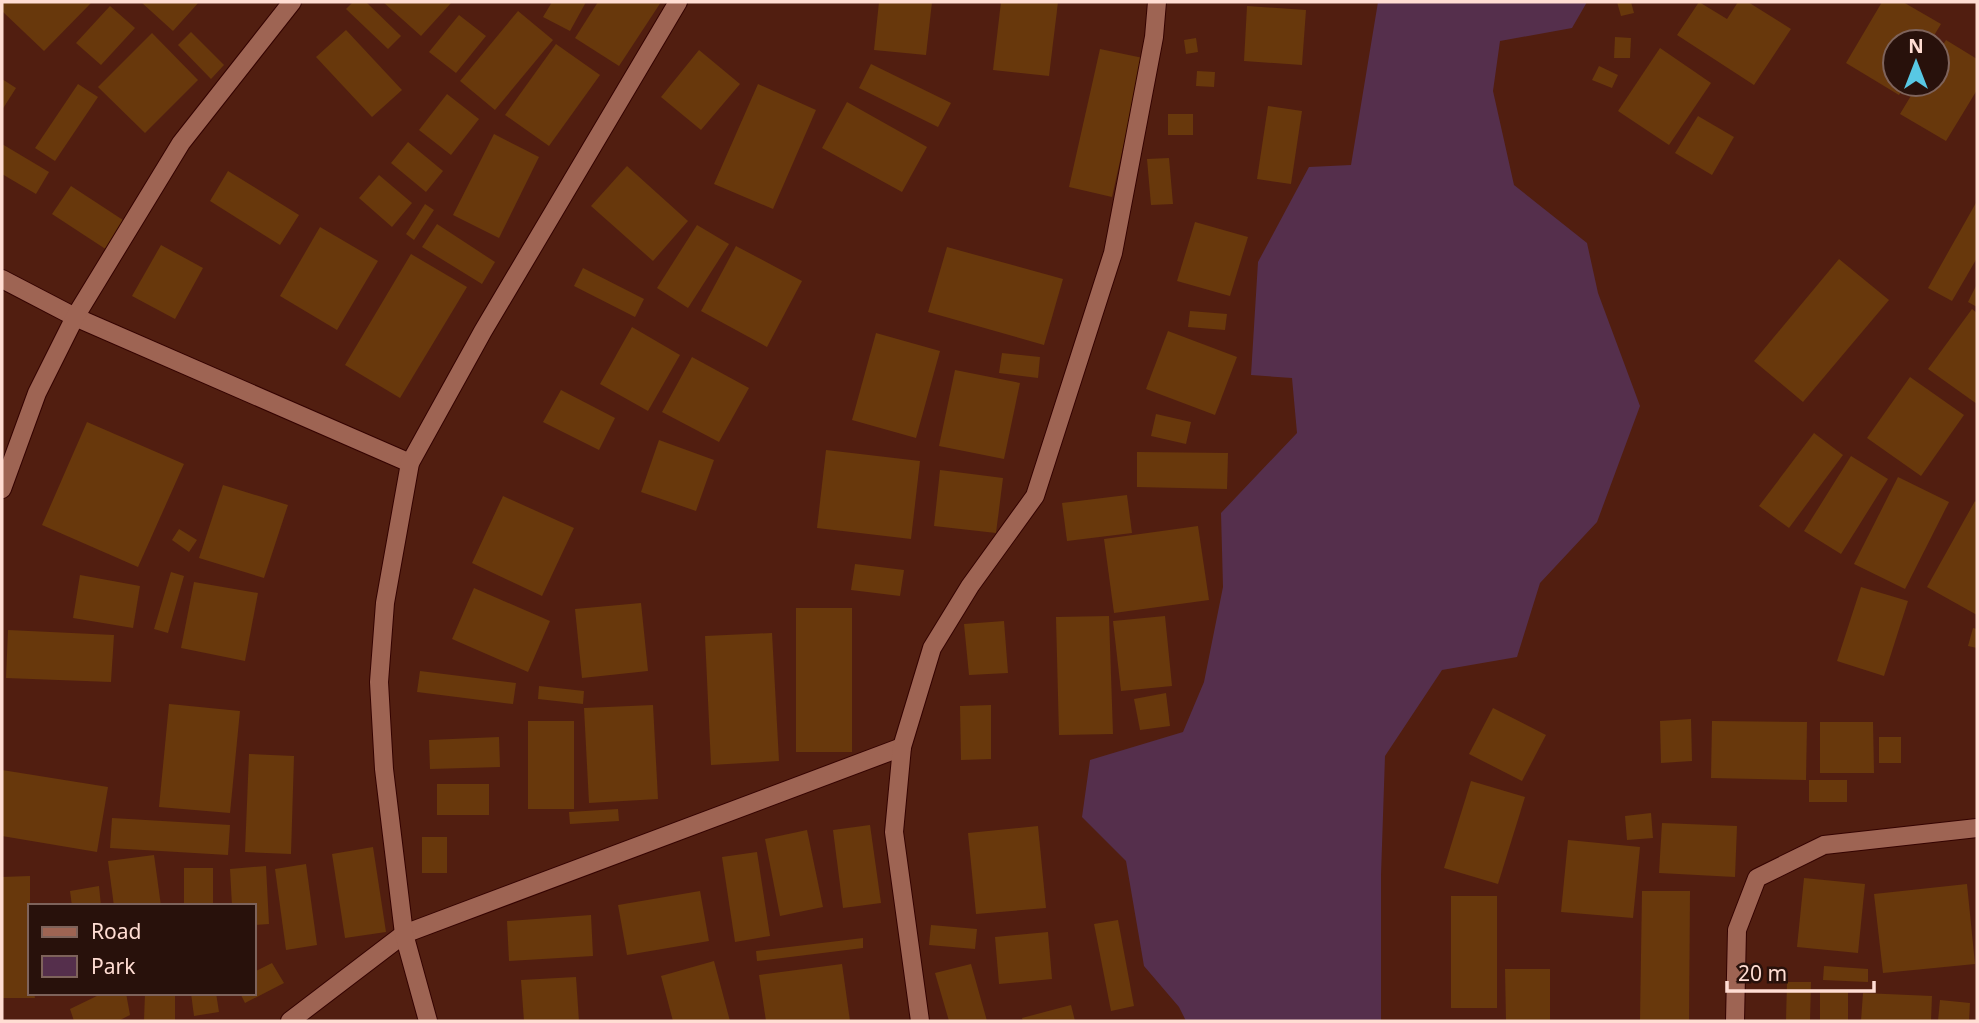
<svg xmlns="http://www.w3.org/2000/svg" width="1979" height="1023" font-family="'Noto Sans',sans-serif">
	<rect width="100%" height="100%" fill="#511e10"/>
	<!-- green -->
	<path fill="#552f4c" d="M1378,2H1587L1572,28L1500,41L1493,91L1514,185L1587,243L1598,293L1640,406L1597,522L1540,583L1517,657L1442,670L1385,756L1381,875V1020L1420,1021H1186L1179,1007L1144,966L1126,861L1082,817L1090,760L1183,732L1204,682L1223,587L1221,513L1297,433L1292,378L1251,375L1258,262L1309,167L1351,165Z"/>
	<!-- building -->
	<g fill="#68380c">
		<path d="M2,2H92L44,51L2,11Z"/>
		<path d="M141,2H199L173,31Z"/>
		<path d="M353,2H366L401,36L388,49L346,9Z"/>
		<path d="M383,2H452L421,36Z"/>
		<path d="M552,2H586L570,31L543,17Z"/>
		<path d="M598,2H661L619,66L575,38Z"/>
		<path d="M879,2H932L926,55L874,50Z"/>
		<path d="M1001,2H1058L1049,76L993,70Z"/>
		<path d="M1617,2H1631L1634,13L1621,16Z"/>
		<path d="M1699,2L1727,19L1738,2H1748L1791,29L1754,85L1677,35Z"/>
		<path d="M1882,2H1903L1941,24L1930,42H1895V84H1906L1899,95L1846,63Z"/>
		<path d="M110,6L135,28L101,65L76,43Z"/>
		<path d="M1247,6L1306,10L1302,65L1244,61Z"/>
		<path d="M518,11L553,40L495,110L460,81Z"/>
		<path d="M459,15L486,36L456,73L429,52Z"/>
		<path d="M346,30L402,90L372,117L316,57Z"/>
		<path d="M191,32L224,65L211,79L178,45Z"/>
		<path d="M152,33L198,80L145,133L98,87Z"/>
		<path d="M1615,37L1631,38L1630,58H1614Z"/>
		<path d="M1196,38L1198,52L1186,54L1184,40Z"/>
		<path d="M1946,40L1977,59V90L1946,141L1900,114L1918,84H1937V54Z"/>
		<path d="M556,44L600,75L549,146L505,115Z"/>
		<path d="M1660,48L1711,83L1669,145L1618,111Z"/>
		<path d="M1100,49L1143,58L1112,197L1069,187Z"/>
		<path d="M699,50L740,84L701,130L661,97Z"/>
		<path d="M871,64L951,103L938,127L859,88Z"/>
		<path d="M1599,66L1618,75L1612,88L1592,80Z"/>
		<path d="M1197,71L1215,72L1214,87L1196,86Z"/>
		<path d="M2,79L16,88L2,110Z"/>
		<path d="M78,84L98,97L55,161L35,148Z"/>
		<path d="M758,84L816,110L773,209L714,184Z"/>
		<path d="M447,94L479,119L451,155L419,130Z"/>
		<path d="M847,102L927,147L902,192L822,148Z"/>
		<path d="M1268,106L1302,111L1291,184L1257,179Z"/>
		<rect x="1168" y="114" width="25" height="21"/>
		<path d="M1698,116L1734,137L1712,175L1675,153Z"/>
		<path d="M494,134L539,157L499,238L453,215Z"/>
		<path d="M408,142L443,171L426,192L391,163Z"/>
		<path d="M2,144L49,172L36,194L2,174Z"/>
		<path d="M1169,158L1173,204L1151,205L1147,159Z"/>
		<path d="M627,166L688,221L653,261L591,206Z"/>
		<path d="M228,171L299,215L280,245L210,201Z"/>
		<path d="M379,175L412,203L392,227L359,198Z"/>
		<path d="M71,186L126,222L107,250L52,214Z"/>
		<path d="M1977,201V258L1952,301L1928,288Z"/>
		<path d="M425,204L434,210L414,240L406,234Z"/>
		<path d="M1195,222L1248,237L1230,296L1177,281Z"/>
		<path d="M437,224L495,262L482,284L422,247Z"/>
		<path d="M697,225L729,244L688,308L657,288Z"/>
		<path d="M320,227L378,261L337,330L280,296Z"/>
		<path d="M161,245L203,268L175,319L132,296Z"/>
		<path d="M736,246L802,281L767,347L701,311Z"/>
		<path d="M947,247L1063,279L1044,345L928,312Z"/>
		<path d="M411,254L467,287L400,398L345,365Z"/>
		<path d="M1839,259L1889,300L1803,402L1754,361Z"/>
		<path d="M583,268L644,299L635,317L574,286Z"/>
		<path d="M1977,284V307L1968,302Z"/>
		<path d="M1972,309L1977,313V404L1928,369Z"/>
		<path d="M1190,311L1227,314L1225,330L1188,327Z"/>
		<path d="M632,327L680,355L648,411L600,384Z"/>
		<path d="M1168,331L1237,357L1215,415L1146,389Z"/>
		<path d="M876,333L940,351L916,438L852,420Z"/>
		<path d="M1002,353L1040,357L1038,378L999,373Z"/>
		<path d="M692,357L749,388L719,442L662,412Z"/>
		<path d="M955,370L1020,383L1004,459L939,446Z"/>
		<path d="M1910,377L1964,415L1921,476L1867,438Z"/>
		<path d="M561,390L615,418L599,450L543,422Z"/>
		<path d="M1156,414L1191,422L1186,444L1151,436Z"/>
		<path d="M87,422L184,464L138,567L42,525Z"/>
		<path d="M1814,433L1843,455L1789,528L1759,506Z"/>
		<path d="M659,440L714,460L696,511L641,492Z"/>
		<path d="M826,450L920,461L911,539L817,528Z"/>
		<path d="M1137,452L1228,453L1227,489L1137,487Z"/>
		<path d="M1851,456L1888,479L1841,554L1804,531Z"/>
		<path d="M940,470L1003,478L996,533L934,526Z"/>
		<path d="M1898,477L1949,502L1905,589L1854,564Z"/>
		<path d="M223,485L288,505L264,578L199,558Z"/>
		<path d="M1127,495L1132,533L1067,541L1062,503Z"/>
		<path d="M503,496L574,528L542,596L472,563Z"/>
		<path d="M1975,501L1977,503V615L1927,587Z"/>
		<path d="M1198,526L1209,600L1114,613L1104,539Z"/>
		<path d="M179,529L197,540L189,552L172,540Z"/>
		<path d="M855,564L904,570L900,596L851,590Z"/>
		<path d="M171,572L184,576L168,633L154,629Z"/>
		<path d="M80,575L140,586L133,628L73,618Z"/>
		<path d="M194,582L258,593L245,661L181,648Z"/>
		<path d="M1861,587L1908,601L1884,676L1837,661Z"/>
		<path d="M474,588L550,621L528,672L452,639Z"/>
		<path d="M641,603L648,671L582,678L575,609Z"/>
		<rect x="796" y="608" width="56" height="144"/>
		<path d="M1109,616L1113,734L1059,735L1056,617Z"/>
		<path d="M1165,616L1172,686L1121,691L1113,621Z"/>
		<path d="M1004,621L1008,673L969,675L964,624Z"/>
		<path d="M1973,628L1977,629V648L1968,646Z"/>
		<path d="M8,630L114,635L111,682L6,678Z"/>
		<path d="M772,633L779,761L711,765L705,636Z"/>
		<path d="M420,671L516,683L513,704L417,692Z"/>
		<path d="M539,686L584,691L583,704L538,699Z"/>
		<path d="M1166,693L1170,726L1140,730L1134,699Z"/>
		<path d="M169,704L240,711L230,813L159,807Z"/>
		<path d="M653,705L658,799L589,803L584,708Z"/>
		<path d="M991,705V759L961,760L960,706Z"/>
		<path d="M1493,708L1546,735L1522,781L1469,754Z"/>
		<path d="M1691,719L1692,761L1661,763L1660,721Z"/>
		<rect x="528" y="721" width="46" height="88"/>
		<path d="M1712,721L1807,722L1806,780L1711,778Z"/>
		<path d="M1820,722H1873L1874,773H1820Z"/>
		<path d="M499,737L500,767L430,769L429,740Z"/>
		<rect x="1879" y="737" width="22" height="26"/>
		<path d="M249,754L294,756L291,854L245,852Z"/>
		<path d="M2,770L108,787L97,852L2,836Z"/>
		<rect x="1809" y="780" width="38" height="22"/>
		<path d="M1471,781L1525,797L1498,884L1444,868Z"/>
		<rect x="437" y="784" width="52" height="31"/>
		<path d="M618,809L619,821L570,824L569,812Z"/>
		<path d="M1651,813L1653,838L1627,840L1625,816Z"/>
		<path d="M112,818L230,825L228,855L110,848Z"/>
		<path d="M1662,823L1737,826L1735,877L1659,873Z"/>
		<path d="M870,825L881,903L843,908L833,830Z"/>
		<path d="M1038,826L1046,908L976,914L968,833Z"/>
		<path d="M807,830L823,907L780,916L765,839Z"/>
		<rect x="422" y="837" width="25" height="36"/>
		<path d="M1568,840L1640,847L1633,918L1561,912Z"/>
		<path d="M373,847L386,932L345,938L332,854Z"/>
		<path d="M757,852L770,936L735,942L722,857Z"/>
		<path d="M154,855L161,906H114L108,861Z"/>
		<path d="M306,864L317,945L286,950L275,869Z"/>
		<path d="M266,866L269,924L254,925V906H232L230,869Z"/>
		<rect x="184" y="868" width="29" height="38"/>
		<path d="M30,876V993H34L35,998H2V877Z"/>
		<path d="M1804,878L1865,884L1858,953L1797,947Z"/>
		<path d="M1967,884L1975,964L1883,973L1874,894Z"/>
		<path d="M99,886L101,906H72L70,891Z"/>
		<path d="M700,891L709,941L627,955L618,905Z"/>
		<path d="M1642,891H1690L1689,1021H1640Z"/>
		<rect x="1451" y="896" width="46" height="112"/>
		<path d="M591,915L593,956L509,961L507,921Z"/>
		<path d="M1118,920L1134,1006L1111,1011L1094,924Z"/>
		<path d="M931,925L977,929L975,949L929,945Z"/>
		<path d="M1048,932L1052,979L999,984L995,937Z"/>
		<path d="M863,938V948L757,961L756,951Z"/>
		<path d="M714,961L730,1021H673L661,976Z"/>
		<path d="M272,963L284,983L245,1003L240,993H254V972Z"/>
		<path d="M842,964L850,1021H766L759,975Z"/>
		<path d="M971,964L987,1021H949L935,973Z"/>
		<path d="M1824,966L1868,969V982L1823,980Z"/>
		<path d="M1505,969H1550V1021H1506Z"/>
		<path d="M576,977L579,1021H524L521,980Z"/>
		<path d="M1787,982H1811L1810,1021H1786Z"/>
		<rect x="1820" y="990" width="28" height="31"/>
		<path d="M103,993H126L130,1015L118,1021H74L70,1009Z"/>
		<path d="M145,993H175V1021H144Z"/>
		<path d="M191,993H216L219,1012L194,1016Z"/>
		<path d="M1863,993L1932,996L1931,1021H1861Z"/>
		<path d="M1940,1000L1970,1003L1969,1021H1938Z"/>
		<path d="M1071,1005L1075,1021H1023L1022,1018Z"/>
	</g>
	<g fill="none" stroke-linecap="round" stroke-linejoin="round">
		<defs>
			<g id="minor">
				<path d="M2,279L75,317L410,463"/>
				<path d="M2,489L37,393L75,317L181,143L292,2"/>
				<path d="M290,1021L404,934L902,747"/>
				<path d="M428,1021L404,934L384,769L379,682L385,603L410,463L483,331L678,2"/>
				<path d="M920,1021L894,832L902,747L932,648L970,586L1035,496L1113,253L1154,37L1157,2"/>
				<path d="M1735,1021L1737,930L1757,878L1824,845L1977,828"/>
			</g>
		</defs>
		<!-- minor casing -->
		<use href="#minor" stroke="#340300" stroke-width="20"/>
		<!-- minor -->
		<use href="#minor" stroke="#9e6453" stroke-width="18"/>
	</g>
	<!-- border -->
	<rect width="1979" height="1023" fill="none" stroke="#ffddd3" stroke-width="7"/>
	<!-- legend -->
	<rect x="28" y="904" width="228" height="91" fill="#28110b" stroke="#7e635b" stroke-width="2"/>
	<rect x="42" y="927" width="35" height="10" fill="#9e6453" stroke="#7e635b" stroke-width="2"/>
	<text x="91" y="939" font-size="21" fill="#ffddd3">Road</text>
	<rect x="42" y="956" width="35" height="21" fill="#552f4c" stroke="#7e635b" stroke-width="2"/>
	<text x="91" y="974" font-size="21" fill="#ffddd3">Park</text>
	<!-- north arrow -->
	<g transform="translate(1916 63)"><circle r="33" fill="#28110b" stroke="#7e635b" stroke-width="2"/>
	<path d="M0-5L12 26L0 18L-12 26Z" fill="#58c8e4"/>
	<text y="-10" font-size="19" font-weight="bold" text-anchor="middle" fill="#ffddd3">N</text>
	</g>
	<!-- scale -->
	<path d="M1727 981v10h147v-10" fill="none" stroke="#ffddd3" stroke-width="3.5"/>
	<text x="1738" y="981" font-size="21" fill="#ffddd3" stroke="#28110b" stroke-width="5" paint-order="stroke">20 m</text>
</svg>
